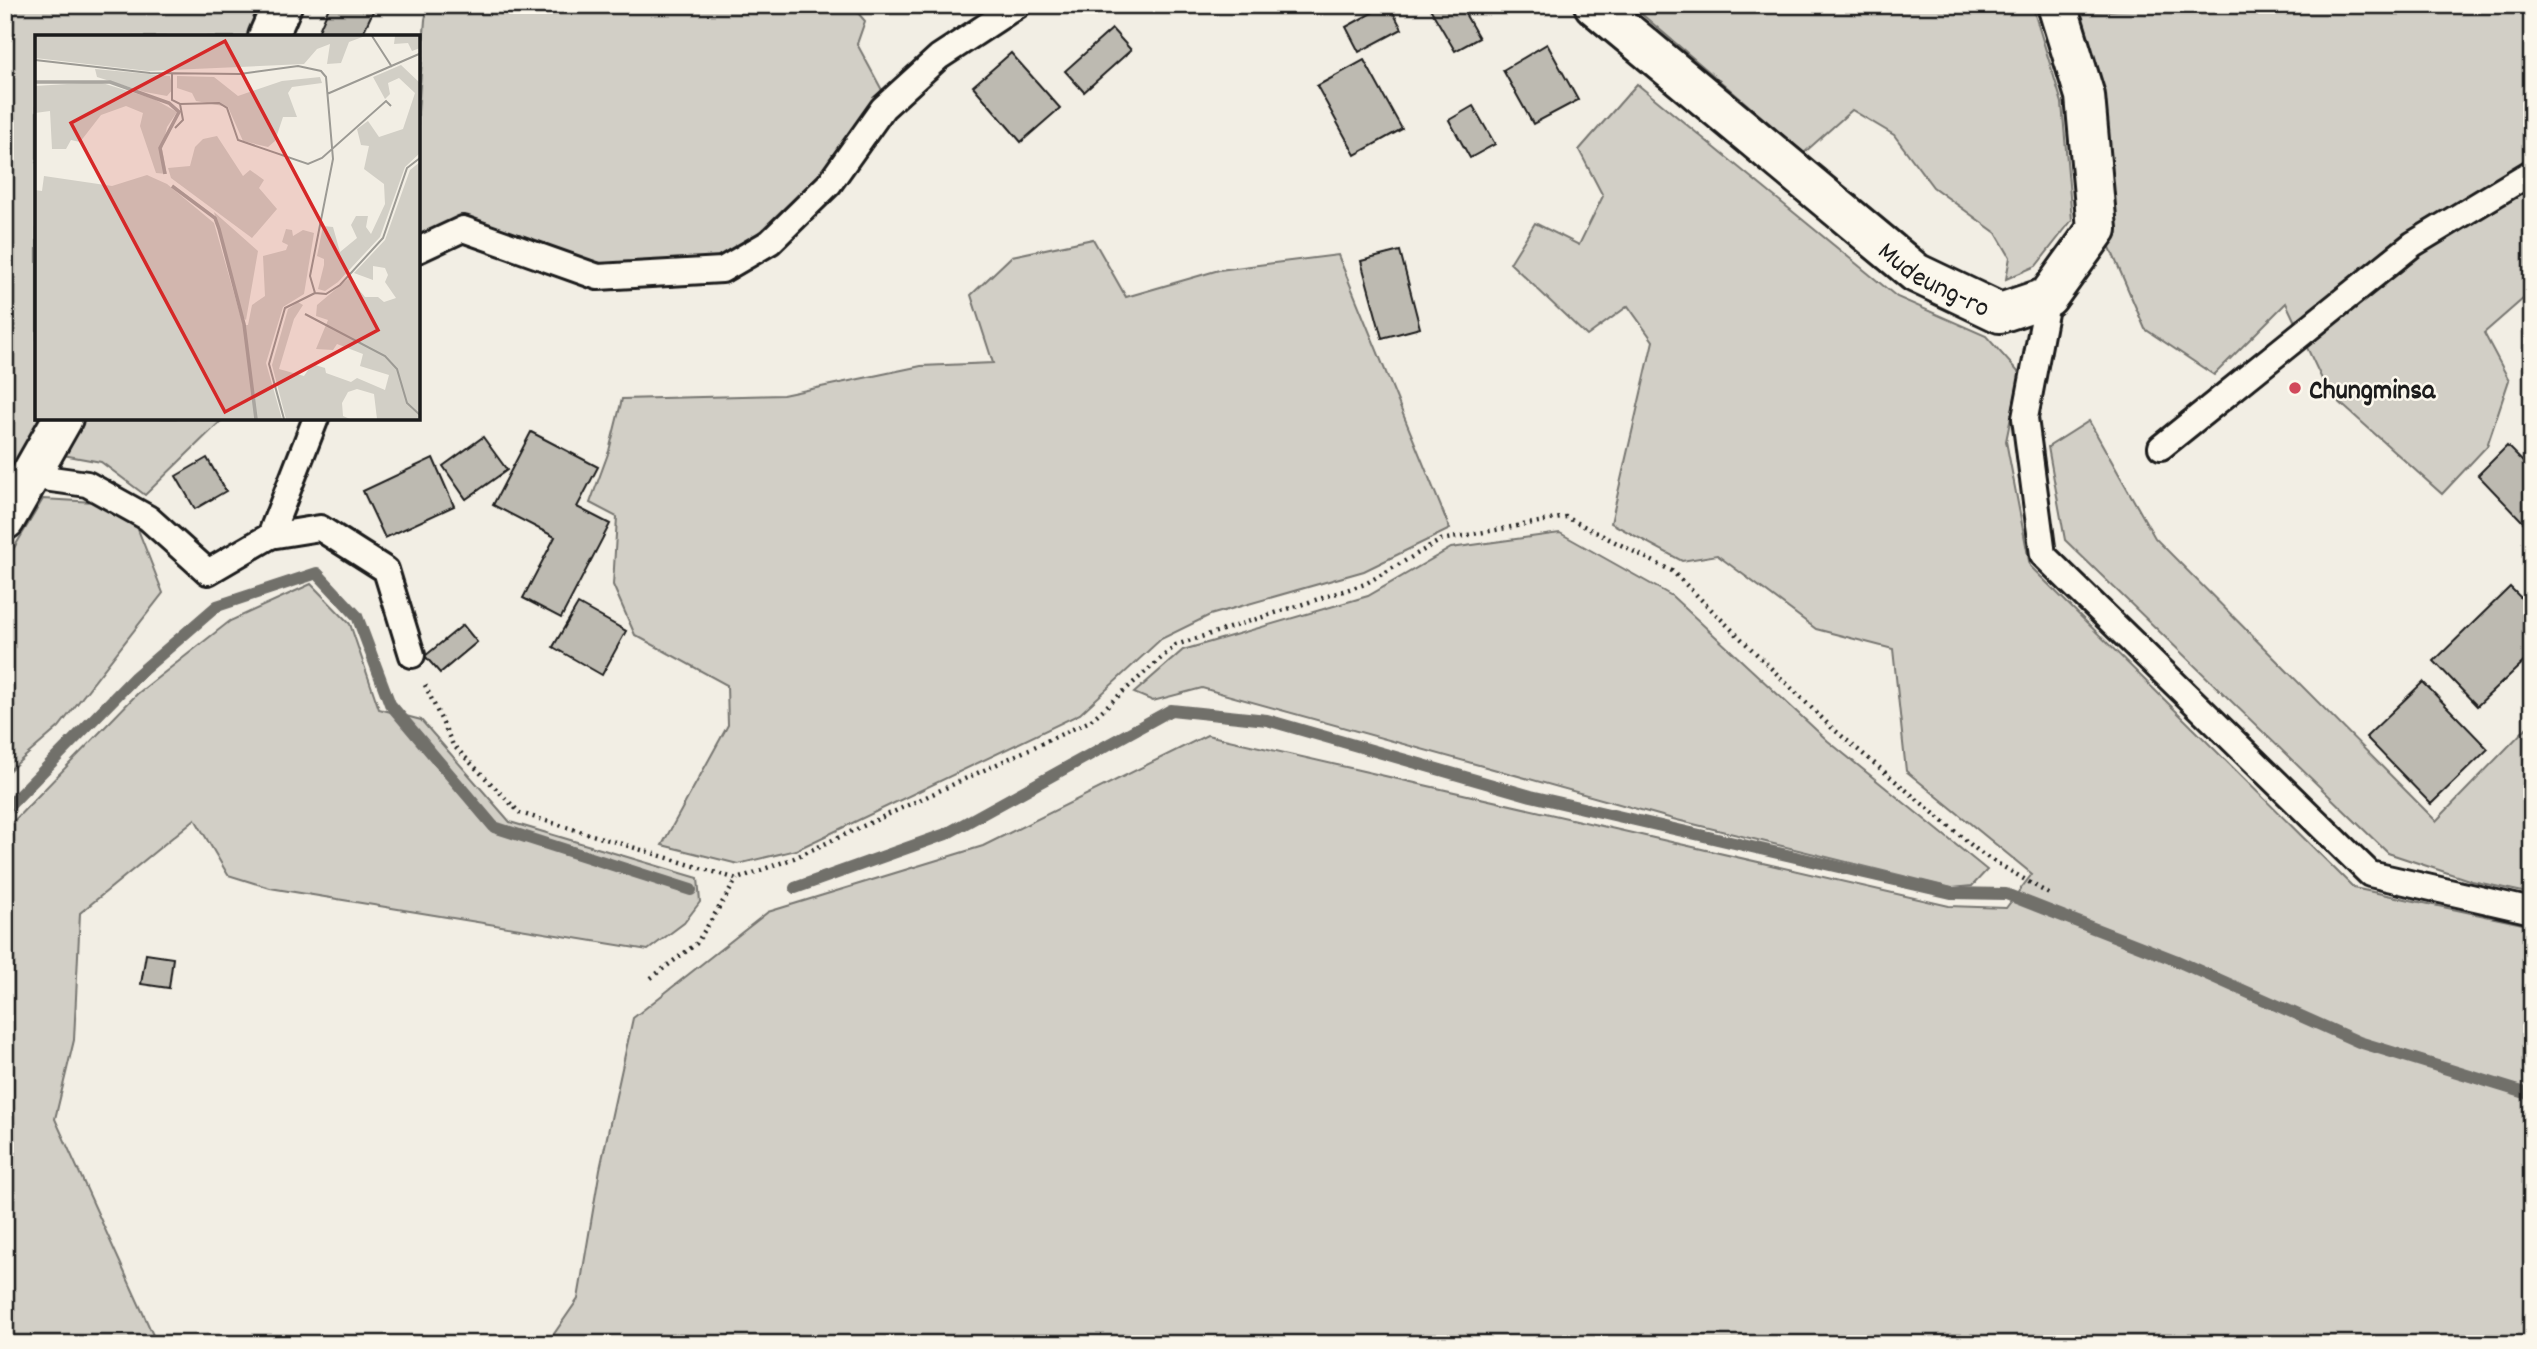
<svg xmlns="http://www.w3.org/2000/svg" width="2537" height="1349" font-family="Dekko,sans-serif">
	<rect width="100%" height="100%" fill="#f2eee4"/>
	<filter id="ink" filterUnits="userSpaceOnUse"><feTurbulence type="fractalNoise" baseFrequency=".0143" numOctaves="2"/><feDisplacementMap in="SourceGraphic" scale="14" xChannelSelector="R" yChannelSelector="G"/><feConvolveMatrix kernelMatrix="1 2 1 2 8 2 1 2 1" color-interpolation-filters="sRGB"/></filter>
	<g filter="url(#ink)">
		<!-- green -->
		<g fill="#d2cfc6" stroke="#777671" stroke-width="2">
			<path d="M5,5H263L247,37H37V418H42L5,485Z"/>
			<path d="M428,5H851L865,21L857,44L883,92L823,171L751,240L714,261L595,265L465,220L418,234V112L425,20Z"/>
			<path d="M1631,5H2032L2062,103L2072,220L2036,266L2006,279L2010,257L1996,233L1933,187L1894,135L1852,110L1804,153Z"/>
			<path d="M2187,5H2532V291L2484,333L2509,380L2487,446L2442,494L2328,392L2286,303L2214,375L2145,329L2109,245L2097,98L2075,13Z"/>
			<path d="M1637,84L1897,297L1986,336L2020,374L2006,441L2030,566L2354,888L2532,926V1344H547L578,1299L600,1169L633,1018L768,912L983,846L1207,735L1949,906L2006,908L2032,874L1906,771L1893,649L1816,629L1717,555L1682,561L1611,523L1653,341L1628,306L1587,336L1510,263L1535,223L1579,245L1603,196L1579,150Z"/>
			<path d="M1093,239L1126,297L1219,270L1338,255L1450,529L1364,571L1210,615L1161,639L1080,714L796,850L738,864L662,845L728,725L727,685L635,635L613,585L617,517L590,503L609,451L622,399L783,395L921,366L993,363L971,295L1012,256Z"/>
			<path d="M83,418H224L145,495L101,462L63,455Z"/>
			<path d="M2089,421L2155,538L2436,821L2532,722V894L2472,881L2388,853L2065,540L2048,447Z"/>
			<path d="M43,499L94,502L137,527L163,593L59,727L5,774V563Z"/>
			<path d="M1560,533L1672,596L1828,741L1987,870L1972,886L1952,888L1673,819L1202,688L1153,701L1134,693L1183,650L1368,596L1451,548Z"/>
			<path d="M311,584L350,624L379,709L421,720L510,822L698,878L700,902L684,923L648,950L270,888L228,875L195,819L80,913L74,1040L55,1119L157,1344H5V830L137,694L230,621Z"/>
		</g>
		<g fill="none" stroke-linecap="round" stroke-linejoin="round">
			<!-- stream -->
			<g stroke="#716f6b" stroke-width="12">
				<path d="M5,810L135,677L217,606L317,573L357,616L390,704L494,827L691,890"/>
				<path d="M795,888L946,834L1171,710L1267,720L1531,796L1951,893L2006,894L2175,960L2359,1042L2532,1095"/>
			</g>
		</g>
		<!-- building -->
		<g fill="#bdbab1" stroke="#1c1c1c" stroke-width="2">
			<path d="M330,5H376L361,37H316Z"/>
			<path d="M1386,5H1389L1402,29L1359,52L1346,27Z"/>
			<path d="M1428,5H1460L1479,38L1455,51Z"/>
			<path d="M1112,29L1131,50L1084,92L1065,71Z"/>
			<path d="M1547,44L1578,100L1533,124L1503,70Z"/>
			<path d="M1011,53L1060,108L1021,142L973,86Z"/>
			<path d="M1364,60L1402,129L1355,155L1317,86Z"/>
			<path d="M1473,106L1495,144L1470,158L1449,120Z"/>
			<path d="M1400,251L1420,328L1382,338L1361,261Z"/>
			<path d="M531,432L598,467L577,507L610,524L561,618L523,598L555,537L493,505Z"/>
			<path d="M483,437L507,470L466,499L443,466Z"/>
			<path d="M2507,446L2532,471V515L2524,523L2478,475Z"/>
			<path d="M207,458L226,491L195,509L176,476Z"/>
			<path d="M433,458L454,506L385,538L363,491Z"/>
			<path d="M2510,587L2532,609V654L2477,706L2434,661Z"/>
			<path d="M578,604L626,631L602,675L553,647Z"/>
			<path d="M463,625L477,642L440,673L425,656Z"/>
			<path d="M2423,682L2488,749L2431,804L2366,737Z"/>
			<path d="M146,954L173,958L169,988L141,984Z"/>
		</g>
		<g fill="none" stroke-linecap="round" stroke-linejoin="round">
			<defs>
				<g id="service">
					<path d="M418,250L463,229L598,277L722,270L770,242L829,184L883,108L939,57L1018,5"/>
					<path d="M2048,297L2025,418L2043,555L2370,874L2532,911"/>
					<path d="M2161,447L2413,244L2532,172"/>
					<path d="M30,476L87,484L148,518L208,572L270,536L316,418"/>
					<path d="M270,536L320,528L386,570L412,655"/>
				</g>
				<g id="secondary">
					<path id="s1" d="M1594,5L1916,273L2000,313L2048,297L2097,229L2085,96L2057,5"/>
					<path d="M268,37L282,5"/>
					<path d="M5,520L63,418"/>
				</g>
			</defs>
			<!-- service casing -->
			<use href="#service" stroke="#1c1c1c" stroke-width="30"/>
			<!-- secondary casing -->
			<use href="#secondary" stroke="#1c1c1c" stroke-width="44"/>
			<!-- path -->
			<g stroke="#1c1c1c" stroke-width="4.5" stroke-dasharray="2 5" stroke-linecap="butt">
				<path d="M425,685L453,745L520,813L737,879L794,858L1090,721L1176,645L1365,584L1441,540L1566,517L1672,571L1831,727L1982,854L2049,894"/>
				<path d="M651,978L696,944L737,879"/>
			</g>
			<!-- service -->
			<use href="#service" stroke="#fbf7ec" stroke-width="24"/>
			<!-- secondary -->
			<use href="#secondary" stroke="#fbf7ec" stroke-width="38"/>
		</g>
	</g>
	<!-- markers -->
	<circle fill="#d1495b" stroke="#fbf7ec" stroke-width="2.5" cx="2295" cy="388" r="7"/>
	<g text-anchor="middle" stroke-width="5" stroke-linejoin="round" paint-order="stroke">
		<!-- street labels -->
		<g font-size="28" fill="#1c1c1c" stroke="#fbf7ec">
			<text dy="10" stroke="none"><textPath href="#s1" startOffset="438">Mudeung-ro</textPath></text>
		</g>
		<!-- poi labels -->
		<g font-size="28" font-weight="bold" fill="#1c1c1c" stroke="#fbf7ec" text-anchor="start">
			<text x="2309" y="398">Chungminsa</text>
		</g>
	</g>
	<!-- overview -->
	<g transform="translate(35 35)">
		<rect width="385" height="385" fill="#f2eee4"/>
		<path d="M0,1H330L314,7L306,28L292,29L295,9L282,14L269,29L113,36L0,23ZM360,1H385V13L377,16L373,8L359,9ZM366,30L385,48V118L370,132L345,202L303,247L290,256L283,254L289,230V224L282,221L288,191L298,192L305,217L322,203L316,190L321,181H333L331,192L336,199L350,169L349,149L329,134L334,111L326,110L322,94L333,86L344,102L368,94L380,58L364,43L353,48L355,59L350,64L338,42ZM60,34L135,41L138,54L132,61L110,57L62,42ZM142,41L179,42L203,61L247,46L285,42L287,48L257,52L253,58L262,82H248L240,106L233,112L208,106L193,72L161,66L157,58L142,53ZM64,47L119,64L142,77L132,92L127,114L132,139L121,138L105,91L108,78L91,71L66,80L45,107L36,105L31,114H17L15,76L0,78V51ZM182,101L208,141L215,135L229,145L224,153L242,174L217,203L136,143L133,133L155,131L160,112L168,104ZM385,127V384H342L339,359L322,354L313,357L307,368L308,381L315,384H251L237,330L253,274L263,267L268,270L259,284L244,334L269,341L277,329L290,333L291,338L316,347L322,343L350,355L354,340L325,331L328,319L302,309L298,315L281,314L293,285L281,281L282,270L314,243L330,262H343L349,267L361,263L350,247L353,240L350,233L338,231V245L319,238L350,205L375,135ZM112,140L132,149L179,188L208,290H213L217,270L230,261L228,221L251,215L253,210L247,207L251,194L257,195L258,201L268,195L279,198L269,259L248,272L231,328L247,384H0V155L7,156L9,141L77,151ZM179,177L223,216L211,285L207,282Z" fill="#d2cfc6"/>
		<path fill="none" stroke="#a9a6a0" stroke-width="3.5" d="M0,47H75L134,68L144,77L125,113L130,139M137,151L180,183L184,194L209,289L221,384"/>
		<path fill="none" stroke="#9c9a94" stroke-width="2" d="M337,1L357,32M0,25L115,38L205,39L263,31L286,36L291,42L298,124L275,241L280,258L291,259L305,250L348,203L372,133L385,123M137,38V65L145,69L184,68L192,73L203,105L273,129L287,123L351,66L356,71M292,59L384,19M140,93L148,85L145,69M270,279L350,321L362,334L372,368L385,380M249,384L234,329L250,273L280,258"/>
		<path fill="#d62828" fill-opacity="0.15" stroke="#d62828" stroke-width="3.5" d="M190,6L343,295L190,377L36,88Z"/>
		<rect width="385" height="385" fill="none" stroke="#1c1c1c" stroke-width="3.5"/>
	</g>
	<!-- margin -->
	<rect width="2537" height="1349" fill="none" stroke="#fbf7ec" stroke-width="28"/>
	<rect x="14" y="14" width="2509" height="1321" fill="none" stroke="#1c1c1c" stroke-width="2.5" filter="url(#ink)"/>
</svg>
